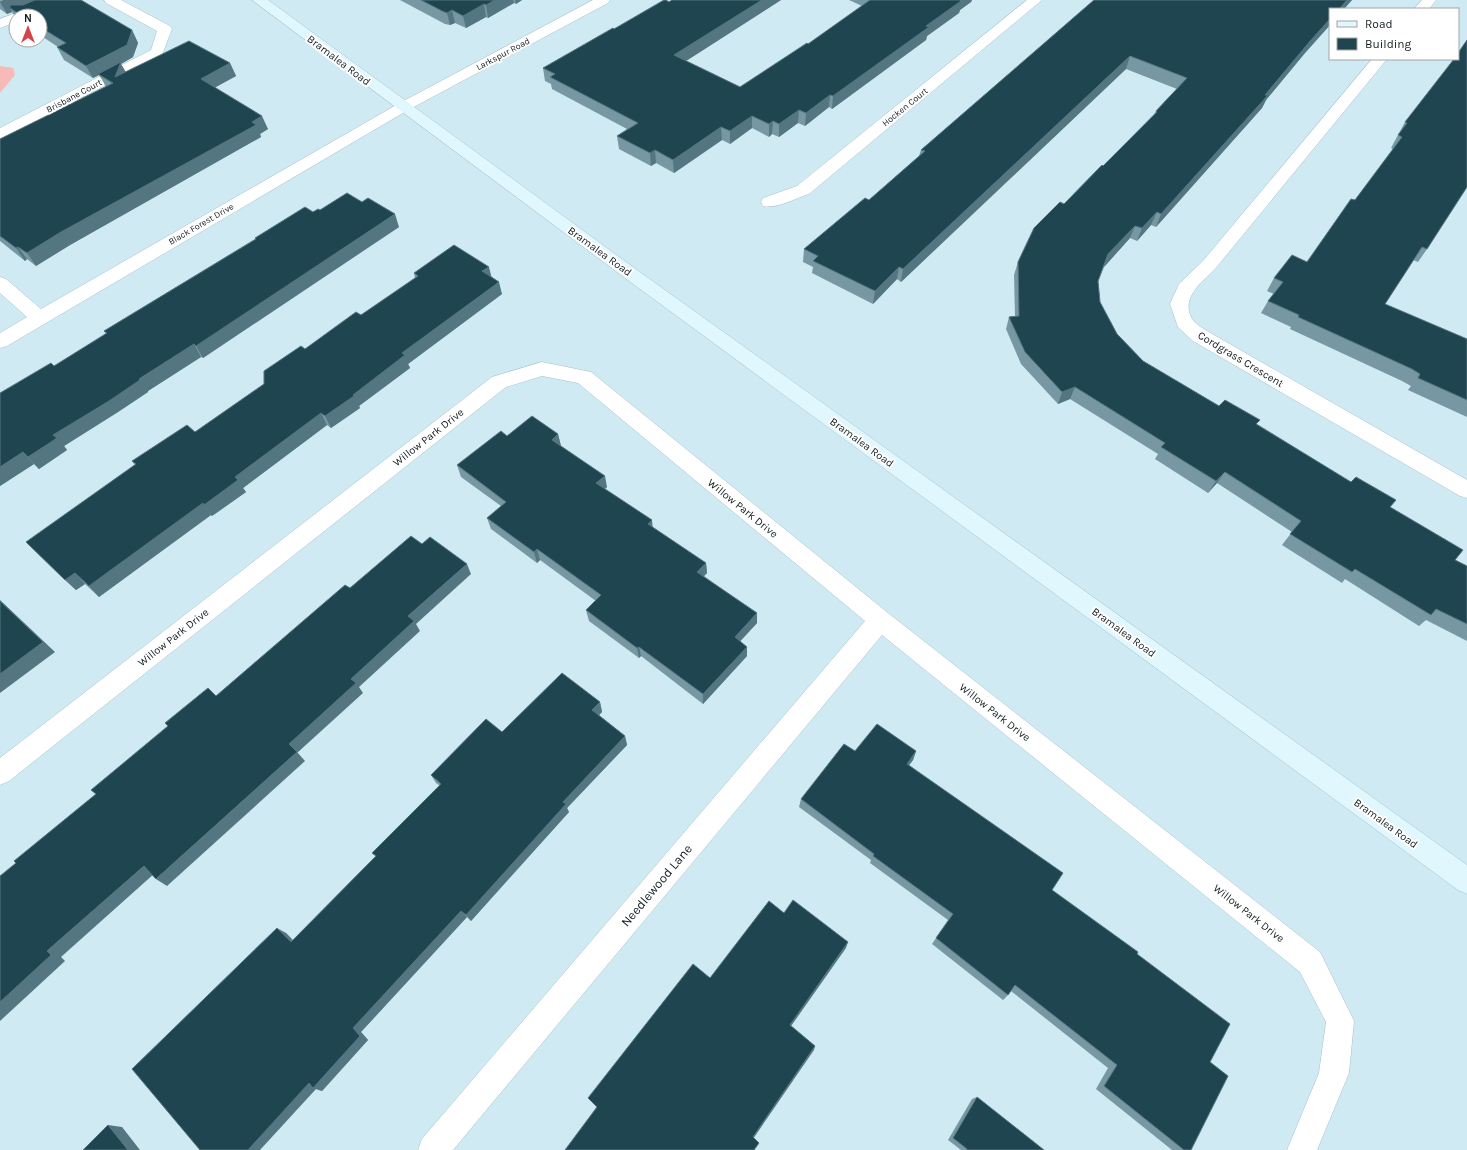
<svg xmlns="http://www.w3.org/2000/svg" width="1467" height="1150" font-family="Karla,sans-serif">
	<rect width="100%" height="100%" fill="#cfeaf3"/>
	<!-- green -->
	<path fill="#f6bbb8" d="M0,66L13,68L15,75L0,93Z"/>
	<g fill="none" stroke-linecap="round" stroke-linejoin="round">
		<defs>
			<g id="street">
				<path d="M104,0H121L170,26L172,29L162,55L6,137L0,139V128L151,50L157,31L106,3Z"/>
				<path d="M593,0H610L608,3L408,110L46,323L7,346L0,348V333L27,317L0,293V277L6,279L41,309L398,104Z"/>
				<path d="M1027,0H1042L809,194C796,198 777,209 763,206L761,202L763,198L797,186Z"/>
				<path d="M1422,0H1436L1429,9H1414Z"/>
				<path d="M16,13L22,16H16V22L0,28V19Z"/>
				<path d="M1372,59H1387L1215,269C1202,282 1180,298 1192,319C1195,323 1202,328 1207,331L1467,480V498L1460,496L1193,341L1178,327L1170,304L1179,284L1203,261Z"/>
				<path d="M542,362L591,372L888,613L1320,952L1354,1021L1349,1073L1317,1150H1287L1319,1073L1326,1022L1300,972L882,635L453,1150H418L422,1139L865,621L578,383L542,376L506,387L9,781L0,785V758L492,377Z"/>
			</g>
			<path id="secondary" d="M252,0H268L637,270L1467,865V894L1458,890L625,278Z"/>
		</defs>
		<!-- street casing -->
		<use href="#street" stroke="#a7c1ca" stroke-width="1"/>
		<!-- secondary casing -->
		<use href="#secondary" stroke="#a7c1ca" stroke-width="1"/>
		<!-- street -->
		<use href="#street" fill="#fff" fill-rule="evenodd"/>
		<!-- secondary -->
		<use href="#secondary" fill="#e0f7fe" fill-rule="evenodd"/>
	</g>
	<!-- wall -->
	<g fill="#7798a2">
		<path d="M0,0L132,30L138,43L133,57L121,64L126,72L230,63L236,76L215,87L268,129L260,134L261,137L70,245L36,266L27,259L25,261L0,241V139L106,87L99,75L93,78L64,60L57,47H58L40,35V16H16V18L12,12L7,14L0,9Z"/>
		<path d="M400,0H522L516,4L514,3L488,18L486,17L466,28L455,23L450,25L445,24Z"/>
		<path d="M672,0H781L686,61L740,87L808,44L862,6L849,0H972L971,2L960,10L959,13L927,36L926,40L832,109L829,107L805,126L798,123L779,137L772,134L769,137L752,128L730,144L722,140L674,173L656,163L651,166L619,149L617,136L627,129L552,89L551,84L545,81L543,68L614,29Z"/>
		<path d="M1094,0H1352L1344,9H1330V25L1305,53L1266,100L1262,108L1156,227L1151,225L1137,241L1130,238L1104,267L1098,282L1100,302L1117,334L1143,361L1219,406L1257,424L1390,507L1455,560L1467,566V641L1426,620L1419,626L1345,579L1342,583L1282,545L1292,532L1217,483L1208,493L1155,459L1158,454L1070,399L1058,404L1021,364L1006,329L1009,317L1015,316L1014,275L1018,262L1064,204L1103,166L1154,114L1156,111L1177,89L1126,69L901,282L897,279L873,304L812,273L813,267L803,262L804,249L869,200L919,156L921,150Z"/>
		<path d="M1452,63L1427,249L1418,262L1413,260L1385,304L1467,339V417L1408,390L1411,386L1402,381L1290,329L1291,327L1261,313L1268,301L1274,294L1267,291L1274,278L1307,262L1355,200L1393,149L1391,148L1405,122Z"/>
		<path d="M320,210L399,227L203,358L201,357L148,391V392L118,412L64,446L67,450L39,469L34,464L0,486L54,366L106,334L104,331L255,239V238L313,212Z"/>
		<path d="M414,273L492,277L502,294L408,364L410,368L359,406L360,408L331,428L327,425L243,488L246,492L212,516L211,515L99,597L85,584L76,590L26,542L135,465L132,461L195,432L264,384L305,349L361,315L415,278Z"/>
		<path d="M558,434L561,446L607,487L605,489L652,520V527L706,563L707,573L704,576L757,623L740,641L747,656L703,704L641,656L639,658L589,621L586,610L596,601L540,560L537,563L491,529L487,518L501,506L461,477L457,465L507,436Z"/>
		<path d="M600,702L602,712L599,715L625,736L627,745L567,808L569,812L471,921L467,917L361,1032L368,1040L322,1091L316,1089L286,933L293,940L376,856L440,786L436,783L431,775L502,732Z"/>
		<path d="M855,751H916L913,760L909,765L1052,890L1137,954L1210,1062L1191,1150H1172L1096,1089L1108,1068L1011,991L1008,995L1003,1000L932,944L948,920L870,863L871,860L799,807L801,799Z"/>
		<path d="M977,1097L1044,1150H961L948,1140L972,1099Z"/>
	</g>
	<!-- shaded-wall -->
	<g fill="#547681">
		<path d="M3,0H40L15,11L10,8L12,12L7,14L0,2Z"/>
		<path d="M495,0H513L514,3L488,18L486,5Z"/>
		<path d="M515,0H522L516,4Z"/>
		<path d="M762,0H781L675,68L674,55Z"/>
		<path d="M959,0H972L971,2L960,10L959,13L927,36L926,40L832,109L833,96L926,26Z"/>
		<path d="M1347,0H1352L1344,9H1339Z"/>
		<path d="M484,4L486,17L466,28L463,16Z"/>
		<path d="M452,10L455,23L450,25L447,13Z"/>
		<path d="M1330,19V25L1305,53L1266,100L1262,108L1156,227L1161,214L1265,95L1311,40Z"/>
		<path d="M132,30L138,43L133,57L121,64L127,75L122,90L98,74L99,75L93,78L86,66Z"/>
		<path d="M1130,56L1126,69L901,282L903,269Z"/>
		<path d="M230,63L236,76L207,92L201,79Z"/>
		<path d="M830,95L829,107L805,126L806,113Z"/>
		<path d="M799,110L798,123L779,137V124Z"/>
		<path d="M262,116L268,129L260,134L261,137L70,245L36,266L27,253L61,232Z"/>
		<path d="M752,116V128L730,144V131Z"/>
		<path d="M773,121L772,134L769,137V124Z"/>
		<path d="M721,127L722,140L674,173L673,160Z"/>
		<path d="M655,150L656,163L651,166L650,153Z"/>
		<path d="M1157,212L1151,225L1137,241L1142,228Z"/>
		<path d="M395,214L399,227L203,358L196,346Z"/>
		<path d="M1135,226L1130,238L1104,267L1108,254Z"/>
		<path d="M18,247L27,259L25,261L16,248Z"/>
		<path d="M489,267L492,279L482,271Z"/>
		<path d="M899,267L897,279L873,304L875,291Z"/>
		<path d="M499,282L502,294L408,364L410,368L359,406L360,408L331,428L325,416L353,395L402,353Z"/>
		<path d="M194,344L201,357L148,391V392L118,412L64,446L67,450L39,469L28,457L53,435Z"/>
		<path d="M1075,387L1070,399L1058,404L1062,392Z"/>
		<path d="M321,413L327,425L243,488L246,492L212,516L204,505L235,477Z"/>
		<path d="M558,434L561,446L552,440Z"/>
		<path d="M23,452L34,464L0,486V467Z"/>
		<path d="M1225,472L1217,483L1208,493L1216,481Z"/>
		<path d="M605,476L607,487L598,495L596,483Z"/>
		<path d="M203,503L211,515L99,597L89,586Z"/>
		<path d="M652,520L653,531L648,524Z"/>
		<path d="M537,549L540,560L537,563L534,552Z"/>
		<path d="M706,563L707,573L698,582L697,572Z"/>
		<path d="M467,564L471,574L416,624L420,631L359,687L363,693L297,753L289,744L351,679L408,616Z"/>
		<path d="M75,573L85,584L76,590L65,580Z"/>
		<path d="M0,600L55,652L0,693Z"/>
		<path d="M757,613V623L735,647V637Z"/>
		<path d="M639,647L641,656L639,658L637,648Z"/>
		<path d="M747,647V656L703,704V694Z"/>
		<path d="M600,702L602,712L595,719L592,710Z"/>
		<path d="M625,736L627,745L567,808L569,812L471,921L466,915L563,802Z"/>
		<path d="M916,751L913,760L904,772L907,764Z"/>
		<path d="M297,752L305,761L167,886L156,879Z"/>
		<path d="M144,866L155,873L61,957L65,961L0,1021V1002L47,951Z"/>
		<path d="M461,911L467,917L361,1032L368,1040L322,1091L316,1089L260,1150H248L353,1028Z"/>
		<path d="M277,928L286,933L300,948L291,942Z"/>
		<path d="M848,942L846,948L789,1029L790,1025Z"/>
		<path d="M815,1046L814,1050L753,1139V1137Z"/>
		<path d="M108,1125L122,1127L140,1150H128Z"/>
	</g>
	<!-- building -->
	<g fill="#1f4550" stroke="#547681">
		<path d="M35,0H81L132,30L127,45L86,66L57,47L66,43L40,27V16H22L10,8V5H23Z"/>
		<path d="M421,0H495L486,5L484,4L463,16L452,10L447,13L442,11Z"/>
		<path d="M664,0H666L669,2L672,0H762L674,55L740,87L807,43L808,44L870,0H960L961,1L926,26L929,27L833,96L830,95L806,113L799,110L779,124L773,121L769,124L752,116L730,131L721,127L673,160L655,150L650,153L617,136L638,123L550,77L555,74L543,68L613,28L614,29Z"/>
		<path d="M1094,0H1347L1339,9H1330V19L1311,40L1265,95H1268L1161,214L1157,212L1142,228L1135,226L1108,254L1098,281L1100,302L1117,334L1143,361L1219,406L1225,400L1260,420L1256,424L1351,482L1356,477L1396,500L1390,507L1463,550L1455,560L1467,566V624L1436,609L1431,615L1355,569L1352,572L1290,534L1301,521L1225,472L1216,481L1161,447L1165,443L1075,387L1062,392L1025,352L1009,317L1019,316L1018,262L1034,228L1060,202L1064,204L1102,165L1103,166L1157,112L1156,111L1187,78L1130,56L903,269L899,267L875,291L813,261L818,256L804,249L865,198L869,200L925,151L921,150Z"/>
		<path d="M1467,40V187L1427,249L1422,247L1385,304L1467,339V400L1418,378L1420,374L1412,369L1298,317L1299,315L1268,301L1283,282L1274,278L1292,255L1307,262L1351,199L1355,200L1402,137L1398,135L1407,123L1405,122L1454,59H1458V53Z"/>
		<path d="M189,41L230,63L201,79L262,116L252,122L256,125L61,232L27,253L18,247L16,248L0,236V139L113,83L98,74L121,62L115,77Z"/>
		<path d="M347,193L362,202L368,198L395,214L196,346L194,344L139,379L140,380L109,401L53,435L57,438L28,457L23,452L0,467V393L51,363L54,366L107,333L104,331L256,239L255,238L305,207L313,212L318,209L320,210Z"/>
		<path d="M454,245L489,267L482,271L499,282L402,353L405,355L353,395L354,396L325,416L321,413L235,477L238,480L204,505L203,503L89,586L75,573L65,580L26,542L136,464L132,461L187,425L195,432L264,384V371L301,346L305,349L356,312L361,315L418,276L414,273Z"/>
		<path d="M532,416L558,434L552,440L605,476L596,483L652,520L648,524L706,563L697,572L757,613L735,637L747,647L703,694L639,647L637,648L586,610L601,595L537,549L534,552L487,518L506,502L457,465L501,431L507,436Z"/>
		<path d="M411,536L422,544L430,537L467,564L408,616L414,621L351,679L356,683L289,744L297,752L156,879L144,866L47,951L51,955L0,1002V876L16,863L14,861L96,794L91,790L168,726L165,723L208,688L216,696L345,585L350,588Z"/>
		<path d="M0,601L43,642L0,674Z"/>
		<path d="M562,673L600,702L592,710L625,736L563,802L566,804L466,915L461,911L353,1028L360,1036L313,1088L309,1083L248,1150H200L132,1069L277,928L291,942L376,856L372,853L441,784L431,775L486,719L502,732Z"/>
		<path d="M877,724L916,751L907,764L1063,873L1052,890L1138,952L1137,954L1230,1024L1210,1062L1228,1076L1191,1150H1184L1104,1086L1117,1065L1015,985L1008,995L936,938L953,914L873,856L874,854L801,799L844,744L855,751Z"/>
		<path d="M793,900L848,942L790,1025L815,1046L753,1137L759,1143L754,1150H565L597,1107L588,1098L693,964L710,978L769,901L784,913Z"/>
		<path d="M977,1097L1044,1150H967V1149L953,1138Z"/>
		<path d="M108,1125L128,1150H83Z"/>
	</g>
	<g text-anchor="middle" stroke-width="4" stroke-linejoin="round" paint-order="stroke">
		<!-- far-street labels -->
		<g font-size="9" fill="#141d20" stroke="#fff">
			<text transform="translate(503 54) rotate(-28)" y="3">Larkspur Road</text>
			<text transform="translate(74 96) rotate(-28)" y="3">Brisbane Court</text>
			<text transform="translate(905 107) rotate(-39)" y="3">Hocken Court</text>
			<text transform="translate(201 224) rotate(-30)" y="3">Black Forest Drive</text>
		</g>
		<!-- street labels -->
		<g font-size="11" fill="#141d20" stroke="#fff">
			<text transform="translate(339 60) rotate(37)" y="4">Bramalea Road</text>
			<text transform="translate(600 251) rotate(36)" y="4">Bramalea Road</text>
			<text transform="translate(1241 359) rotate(31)" y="4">Cordgrass Crescent</text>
			<text transform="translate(428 437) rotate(-38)" y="4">Willow Park Drive</text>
			<text transform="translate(862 442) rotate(36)" y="4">Bramalea Road</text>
			<text transform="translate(743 508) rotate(39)" y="4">Willow Park Drive</text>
			<text transform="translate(1124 632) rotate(36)" y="4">Bramalea Road</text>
			<text transform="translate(173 637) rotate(-38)" y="4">Willow Park Drive</text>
			<text transform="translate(995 712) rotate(38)" y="4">Willow Park Drive</text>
			<text transform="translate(1386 823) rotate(36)" y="4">Bramalea Road</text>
			<text transform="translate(1249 913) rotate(38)" y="4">Willow Park Drive</text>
		</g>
		<!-- near-street labels -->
		<g font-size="13" fill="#141d20" stroke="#fff">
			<text transform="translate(656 885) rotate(-50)" y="5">Needlewood Lane</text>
		</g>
	</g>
	<!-- legend -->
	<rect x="1329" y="8" width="130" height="52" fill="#ffffff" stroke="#a1a5a6"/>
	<rect x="1337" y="21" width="20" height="6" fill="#e0f7fe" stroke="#a1a5a6"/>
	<text x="1365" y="28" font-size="12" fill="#141d20">Road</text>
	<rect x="1337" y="38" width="20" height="12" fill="#1f4550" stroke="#a1a5a6"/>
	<text x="1365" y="48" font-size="12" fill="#141d20">Building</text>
	<!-- north arrow -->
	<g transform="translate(28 28)"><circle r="19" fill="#ffffff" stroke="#a1a5a6"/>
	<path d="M0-3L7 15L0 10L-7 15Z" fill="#d3444a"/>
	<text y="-6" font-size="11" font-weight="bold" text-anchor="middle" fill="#141d20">N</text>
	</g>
</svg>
